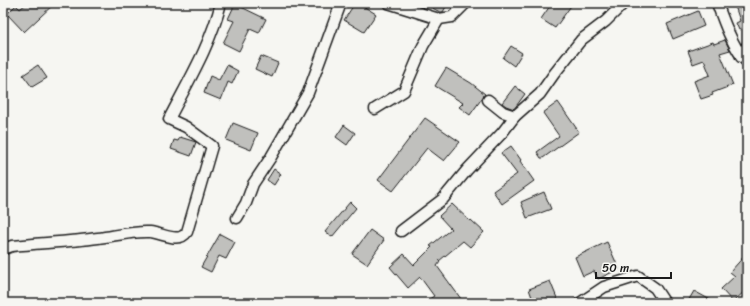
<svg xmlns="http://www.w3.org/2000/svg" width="750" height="306" font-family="Sriracha,sans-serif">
	<rect width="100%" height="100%" fill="#f6f6f2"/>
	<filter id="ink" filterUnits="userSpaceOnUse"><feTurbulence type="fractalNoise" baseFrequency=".025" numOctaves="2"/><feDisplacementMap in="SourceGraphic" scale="8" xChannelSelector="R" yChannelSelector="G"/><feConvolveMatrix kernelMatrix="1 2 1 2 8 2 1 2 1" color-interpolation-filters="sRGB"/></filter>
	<g filter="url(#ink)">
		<!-- building -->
		<g fill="#c0c0bd" stroke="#1c1c1c">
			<path d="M27,3H55L24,32L7,14L16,5L20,9Z"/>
			<path d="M355,3H358L376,14L364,32L344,20Z"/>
			<path d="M423,3H448L443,12H440Z"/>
			<path d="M552,3H573L555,28L541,19Z"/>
			<path d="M734,3H747V36L743,28L739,30L736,23L740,21Z"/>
			<path d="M235,4L266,19L259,33L250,29L239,51L223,43L234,21L228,19Z"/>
			<path d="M698,11L704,26L673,39L667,24Z"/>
			<path d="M725,40L730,50L720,53L733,85L712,93L713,95L701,99L694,81L710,75L704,60L693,64L688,51L713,42L714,44Z"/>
			<path d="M511,46L522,53L514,66L503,58Z"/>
			<path d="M261,56L278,63L272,77L255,69Z"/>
			<path d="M38,65L47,78L32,87L23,75Z"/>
			<path d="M227,65L238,71L232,84L228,82L221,100L204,93L210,76L219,80Z"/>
			<path d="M446,68L471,83L485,94L470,115L459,107L463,103L435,86Z"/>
			<path d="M515,86L525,94L514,109L506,106L502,103Z"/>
			<path d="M558,102L579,132L543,158H541L537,152L559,136L543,113Z"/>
			<path d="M425,118L460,142L444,161L427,148L393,191L378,180Z"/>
			<path d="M233,123L258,133L251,150L226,140Z"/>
			<path d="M344,125L355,133L347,145L336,137Z"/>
			<path d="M180,137L196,142L191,156L171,149L174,140L178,141Z"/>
			<path d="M511,146L521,160L520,161L534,181L502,204L493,191L517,174L501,153Z"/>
			<path d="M274,169L281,174L274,185L267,180Z"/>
			<path d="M544,192L551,209L527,218L521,202Z"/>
			<path d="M350,202L356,208L332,237L325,232Z"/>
			<path d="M452,204L470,221L471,220L484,232L470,247L463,241L439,261L440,262L437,266L464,303H423L434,296L420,277L408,288L390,267L404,254L414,265L432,247L430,246L451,229L439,216Z"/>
			<path d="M370,230L384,240L367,264L352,254Z"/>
			<path d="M220,234L235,242L226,259L219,256L211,272L201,267Z"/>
			<path d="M607,242L619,269L598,279L594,271L583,276L575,257Z"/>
			<path d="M747,253V289L733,302L721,289L735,276L730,272Z"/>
			<path d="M550,281L559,303H534L529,289Z"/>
			<path d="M694,291L716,303H687Z"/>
		</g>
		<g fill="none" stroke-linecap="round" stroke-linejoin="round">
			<defs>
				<g id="minor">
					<path d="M388,3L439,19L452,17L466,3"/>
					<path d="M717,3C723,20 734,51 747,62"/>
					<path d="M741,57L747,46"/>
					<path d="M488,100L503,112L515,116L540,94L554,74L581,40L606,21L624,3"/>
					<path d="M375,109L404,91L423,46L439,19"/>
					<path d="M237,218L246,203L253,184L271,157L308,93L341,3"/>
					<path d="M401,231L443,199L467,170L502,133L515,116"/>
					<path d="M3,249L12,246C40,243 69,242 98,238C115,236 132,231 150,232C162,233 179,244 187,232L212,146L186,127L169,119C188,82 211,44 221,3"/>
					<path d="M580,303L604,287L638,276L655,288L665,303"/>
				</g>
			</defs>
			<!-- minor casing -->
			<use href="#minor" stroke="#1c1c1c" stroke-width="13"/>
			<!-- minor -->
			<use href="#minor" stroke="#f6f6f2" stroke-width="10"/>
		</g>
	</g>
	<!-- margin -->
	<rect width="750" height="306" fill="none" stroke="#f6f6f2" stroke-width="16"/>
	<rect x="8" y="8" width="734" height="290" fill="none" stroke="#1c1c1c" stroke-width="1.5" filter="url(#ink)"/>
	<!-- scale -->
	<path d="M596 272v6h75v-6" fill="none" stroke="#1c1c1c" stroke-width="2"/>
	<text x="602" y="272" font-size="12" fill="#1c1c1c" stroke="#f6f6f2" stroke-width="3" paint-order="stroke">50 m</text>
</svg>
